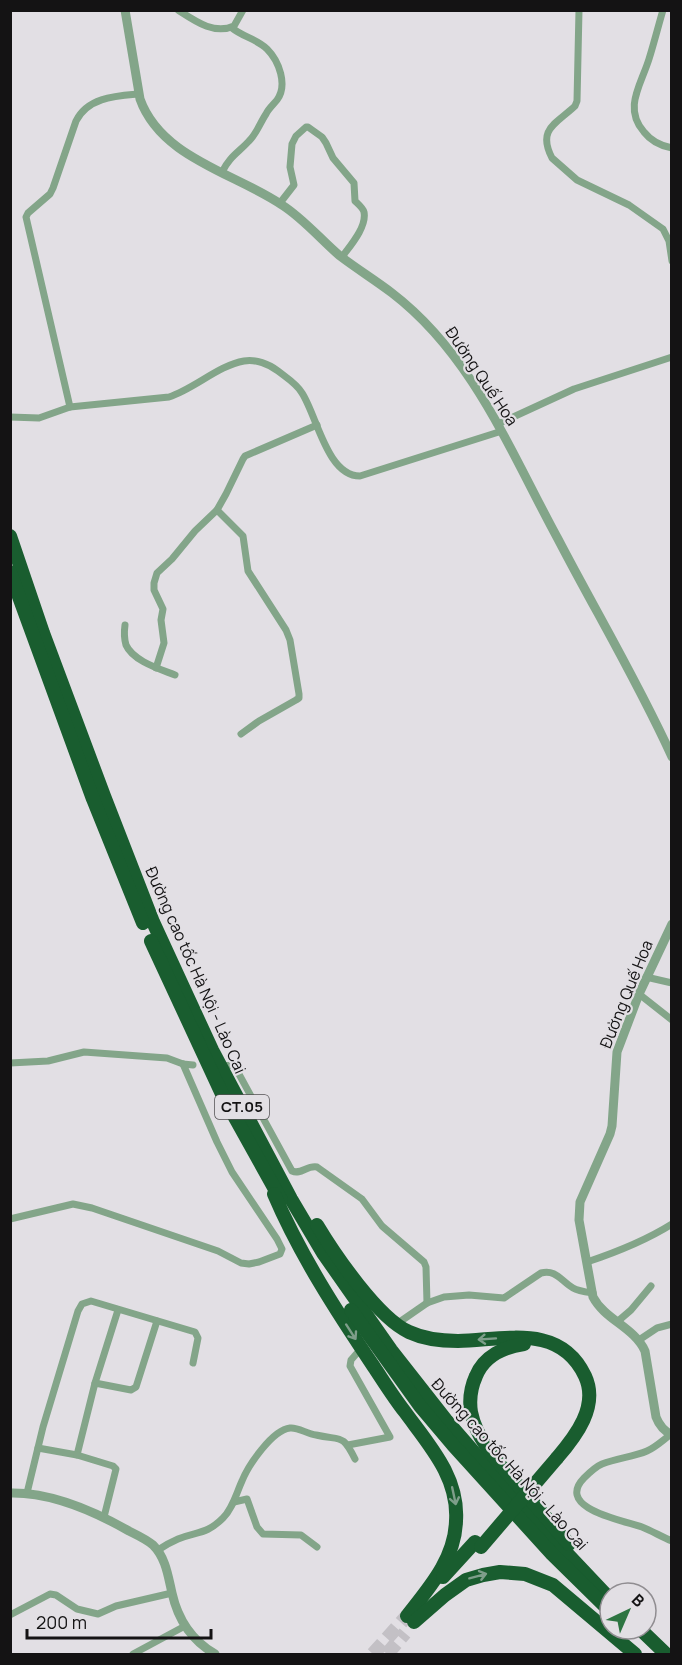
<svg xmlns="http://www.w3.org/2000/svg" width="682" height="1665" font-family="Manrope,sans-serif">
	<rect width="100%" height="100%" fill="#e2dfe4"/>
	<g fill="none" stroke-linecap="round" stroke-linejoin="round">
		<!-- motorway-tunnel -->
		<g stroke="#c3c0c5" stroke-width="14" stroke-dasharray="14 7" stroke-linecap="butt">
			<path d="M373,1654L407,1616"/>
			<path d="M387,1654L405,1633"/>
		</g>
		<!-- minor -->
		<g stroke="#83a589" stroke-width="7">
			<path d="M178,10C195,21 214,35 234,26L243,10"/>
			<path d="M579,10L577,101L575,106C556,124 537,129 552,158L577,180L629,205L663,229L669,241L672,261"/>
			<path d="M663,10C658,27 654,43 649,59C641,85 623,108 644,132C651,141 661,146 672,148"/>
			<path d="M222,172C230,156 238,153 249,141C257,133 260,123 266,114C269,108 274,104 277,100C288,85 279,61 267,49C257,39 243,37 232,28"/>
			<path d="M280,203L294,185L290,167L292,144L296,136L306,127H308L322,137L326,143L333,158L354,183L355,201C358,204 363,208 364,212C367,227 350,246 342,257"/>
			<path d="M70,407L26,217L28,213L50,194L53,188L76,121C88,97 116,96 139,94"/>
			<path d="M10,417L39,418L70,407L169,397C194,389 219,365 244,361C256,359 269,364 278,371C287,378 297,384 302,393C317,416 327,476 360,476L502,431"/>
			<path d="M498,424L574,389L672,357"/>
			<path d="M217,510L243,536L248,571L286,630L290,640L299,694V698L296,700L259,721L241,734"/>
			<path d="M125,625C124,632 124,638 126,645C133,661 160,669 175,675"/>
			<path d="M156,668L164,643L161,620L163,609L154,590V583L157,573L172,559L195,531L217,510L226,494L243,459L245,456L317,425"/>
			<path d="M646,977L672,983"/>
			<path d="M639,994L672,1020"/>
			<path d="M10,1063L48,1061L84,1052L167,1058L183,1064L193,1065"/>
			<path d="M220,1066L234,1065L292,1171C301,1175 307,1165 317,1167L362,1199L382,1226L424,1262L426,1267L427,1303"/>
			<path d="M10,1219L73,1204L92,1208L218,1251L241,1263L249,1264L259,1262L280,1254L282,1249L277,1239L232,1172L217,1142L183,1064"/>
			<path d="M587,1262C617,1252 645,1241 672,1224"/>
			<path d="M401,1321L427,1303L444,1297L469,1295L504,1298L541,1273C556,1269 561,1281 573,1288C578,1291 586,1292 593,1293"/>
			<path d="M617,1322L631,1310L651,1286"/>
			<path d="M639,1340L657,1328L672,1324"/>
			<path d="M95,1383L118,1310"/>
			<path d="M670,1435C663,1440 656,1447 647,1451C633,1457 617,1458 602,1464C595,1467 590,1472 584,1478C554,1509 626,1521 642,1527C652,1531 662,1537 672,1541"/>
			<path d="M348,1445L390,1437L350,1366L351,1360L358,1352"/>
			<path d="M38,1448L77,1455L95,1383L131,1390L136,1387L157,1321"/>
			<path d="M77,1455L113,1466L116,1469L104,1517"/>
			<path d="M27,1493L43,1427L78,1311L82,1304L91,1301L195,1332L198,1338L193,1363"/>
			<path d="M234,1502L247,1499L257,1527L263,1534L301,1535L317,1547"/>
			<path d="M158,1550C164,1546 171,1542 178,1539C197,1531 206,1535 223,1518C233,1508 236,1494 242,1481C248,1466 272,1430 290,1428C298,1427 307,1434 316,1435C342,1441 342,1433 355,1459"/>
			<path d="M10,1615L50,1594L56,1595L77,1609L98,1614L116,1606L172,1593"/>
			<path d="M133,1654L185,1626"/>
		</g>
		<!-- tertiary -->
		<g stroke="#83a589" stroke-width="9">
			<path d="M125,10L140,99C161,158 235,173 282,205C304,219 321,240 340,256C357,269 375,280 392,293C473,355 511,453 558,539C596,612 638,682 672,757"/>
			<path d="M672,924L639,994L617,1052L612,1126L610,1134L580,1202L579,1220L593,1297C605,1320 634,1327 645,1351L656,1417C659,1425 664,1431 672,1435"/>
			<path d="M10,1493C52,1492 94,1511 129,1531C137,1535 146,1539 153,1545C166,1558 168,1576 172,1593C178,1620 191,1640 215,1654"/>
		</g>
		<!-- motorway -->
		<g stroke="#195d2f" stroke-width="14">
			<path d="M10,536L43,633L104,796L153,922L212,1050L291,1199L323,1253L391,1350L446,1420L505,1488L610,1599"/>
			<path d="M10,572L93,799L143,923"/>
			<path d="M151,941L222,1094L281,1200"/>
			<path d="M274,1194C300,1255 337,1312 374,1367C384,1382 394,1398 405,1412C429,1445 459,1477 456,1521C455,1559 429,1588 407,1616"/>
			<path d="M317,1225C335,1255 378,1318 409,1332C424,1339 442,1341 458,1341C505,1340 560,1323 585,1376C599,1406 576,1436 557,1458"/>
			<path d="M351,1310L420,1406L453,1445L552,1554L610,1611"/>
			<path d="M524,1344C504,1347 484,1356 476,1376C471,1387 469,1399 471,1412C477,1443 504,1468 524,1492C539,1509 554,1527 569,1544"/>
			<path d="M443,1577L475,1542"/>
			<path d="M414,1622L445,1595L466,1580L483,1575L500,1572L525,1574L553,1585L635,1654"/>
			<path d="M640,1629L666,1654"/>
		</g>
		<!-- motorway-bridge -->
		<path stroke="#195d2f" stroke-width="14" d="M481,1547L557,1458"/>
	</g>
	<!-- one-way arrows -->
	<defs><path id="oneway-shaft" d="M-6 0H5M1.5-3L5.5 0L1.5 3" fill="none" stroke-width="1.6" stroke-linecap="round" stroke-linejoin="round" transform="scale(1.5)"/></defs>
	<g stroke="#7e9e8a">
		<use href="#oneway-shaft" transform="translate(351 1332) rotate(57)"/>
		<use href="#oneway-shaft" transform="translate(487 1339) rotate(176)"/>
		<use href="#oneway-shaft" transform="translate(454 1496) rotate(78)"/>
		<use href="#oneway-shaft" transform="translate(478 1576) rotate(-15)"/>
	</g>
	<g text-anchor="middle" stroke-width="4.5" stroke-linejoin="round" paint-order="stroke">
		<!-- shield labels -->
		<rect fill="#e2dfe4" stroke="#525052" stroke-width="1.5" x="215" y="1095" width="54" height="24" rx="4.5"/>
		<g font-size="15" font-weight="bold" fill="#141314">
			<text x="242" y="1112">CT.05</text>
		</g>
		<!-- street labels -->
		<g font-size="16" fill="#141314" stroke="#e2dfe4">
			<text transform="translate(482 376) rotate(56)" y="6">Đường Quế Hoa</text>
			<text transform="translate(196 970) rotate(66)" y="6">Đường cao tốc Hà Nội - Lào Cai</text>
			<text transform="translate(626 994) rotate(-68)" y="6">Đường Quế Hoa</text>
			<text transform="translate(510 1464) rotate(48)" y="6">Đường cao tốc Hà Nội - Lào Cai</text>
		</g>
	</g>
	<!-- border -->
	<rect width="682" height="1665" fill="none" stroke="#141314" stroke-width="24"/>
	<!-- north arrow -->
	<g transform="translate(628 1611) rotate(44)"><circle r="28" fill="#e2dfe4" stroke="#908d91" stroke-width="1.5"/>
	<path d="M0-4.5L10 22L0 15L-10 22Z" fill="#2e7542"/>
	<text y="-9" font-size="16" font-weight="bold" text-anchor="middle" fill="#141314">B</text>
	</g>
	<!-- scale -->
	<path d="M27 1629v9h184v-9" fill="none" stroke="#141314" stroke-width="3"/>
	<text x="36" y="1629" font-size="18" fill="#141314" stroke="#e2dfe4" stroke-width="4.5" paint-order="stroke">200 m</text>
</svg>
